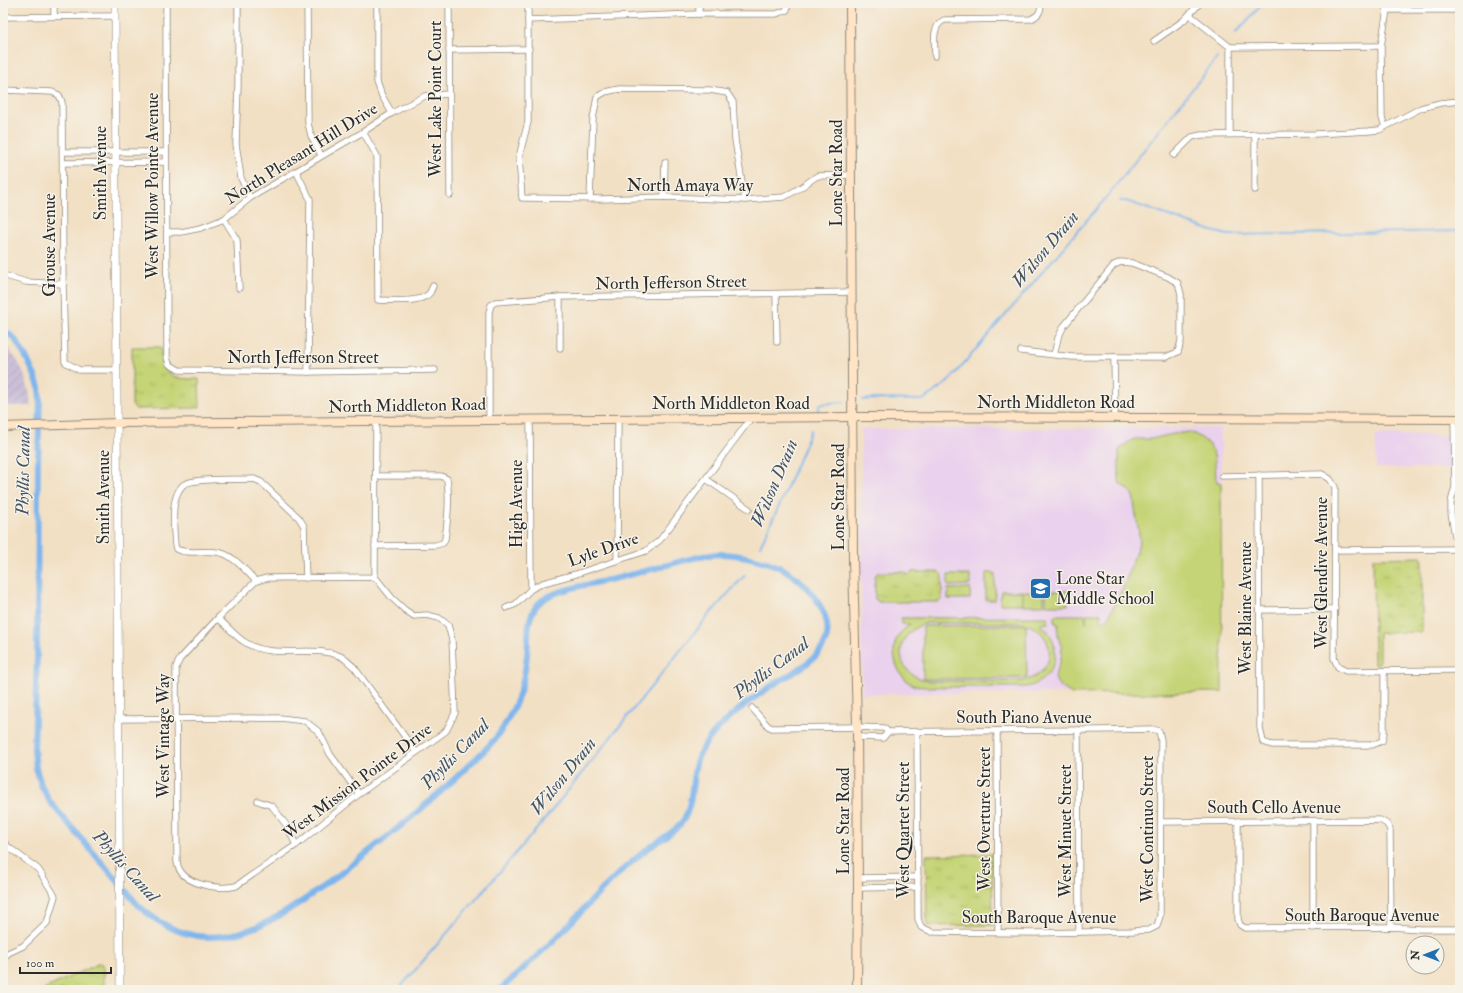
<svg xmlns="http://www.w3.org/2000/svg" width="1463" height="993" font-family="'IM FELL Double Pica',serif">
	<defs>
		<pattern id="industrial-furrows" width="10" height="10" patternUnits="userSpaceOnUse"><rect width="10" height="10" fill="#cabfd7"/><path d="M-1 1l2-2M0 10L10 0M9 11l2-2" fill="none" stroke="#aea4b9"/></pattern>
		<pattern id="park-tufts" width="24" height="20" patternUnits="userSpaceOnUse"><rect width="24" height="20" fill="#c5d476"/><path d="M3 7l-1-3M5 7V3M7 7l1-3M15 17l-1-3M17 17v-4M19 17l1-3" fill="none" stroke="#a9b666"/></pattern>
	</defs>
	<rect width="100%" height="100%" fill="#f7f3e8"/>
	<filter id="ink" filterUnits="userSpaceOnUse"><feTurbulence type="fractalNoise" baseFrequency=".025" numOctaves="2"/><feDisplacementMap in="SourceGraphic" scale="8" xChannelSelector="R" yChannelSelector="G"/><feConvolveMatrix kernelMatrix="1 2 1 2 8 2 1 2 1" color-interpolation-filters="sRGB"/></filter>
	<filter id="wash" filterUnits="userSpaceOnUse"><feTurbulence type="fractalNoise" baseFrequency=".012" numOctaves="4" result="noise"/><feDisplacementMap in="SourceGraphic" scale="16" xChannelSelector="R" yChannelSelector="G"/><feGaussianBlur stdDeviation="0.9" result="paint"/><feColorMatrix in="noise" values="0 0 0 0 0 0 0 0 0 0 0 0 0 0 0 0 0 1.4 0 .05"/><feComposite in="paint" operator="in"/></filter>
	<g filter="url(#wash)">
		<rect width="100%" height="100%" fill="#f2e0c4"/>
		<!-- built -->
		<g fill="#ead1ed">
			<path d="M1221,428L1222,692L862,694L861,429Z"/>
			<rect x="1376" y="435" width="74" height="33"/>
		</g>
		<!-- industrial -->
		<path fill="url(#industrial-furrows)" d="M3,342L17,360L23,371L29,390L31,406H3Z"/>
		<!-- grass -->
		<g fill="#c5d476" stroke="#788050" fill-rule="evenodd">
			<path d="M1189,432C1204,437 1215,447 1215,463C1216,469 1215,476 1217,482L1221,483L1222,692L1072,694C1043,677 1060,676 1062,652C1062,647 1060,644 1059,639C1057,634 1058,629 1058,624L1055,623V615H1085L1086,623V614H1101V622L1108,618L1125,583L1140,540L1133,496L1129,490L1120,484L1119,480V450L1130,441L1135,439H1151L1173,434Z"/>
			<rect x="986" y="573" width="9" height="27"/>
			<path d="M948,575H970V585L948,586Z"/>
			<path d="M970,588V599H948V589Z"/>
			<path d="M1001,591H1022V604H1000Z"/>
			<path d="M1023,591L1044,592V605H1023Z"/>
			<rect x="1046" y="591" width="22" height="14"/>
			<path d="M1048,617V623L1040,624C1059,637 1061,667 1040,681C1036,684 1031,686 1026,687H926C920,687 913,686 908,682C896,672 890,652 897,638C900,632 905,628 910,624H901V618ZM927,623H1022C1058,631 1059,674 1022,681H929C893,675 891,633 927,623Z"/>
			<path d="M1026,625L1027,678L923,679V626Z"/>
		</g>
		<!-- park -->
		<g fill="url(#park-tufts)" stroke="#788050">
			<path d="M132,347H161C161,378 173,379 199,379L200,408L135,409L132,405Z"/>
			<path d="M1422,557V632L1379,633V664H1374L1373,558Z"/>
			<path d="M878,572H905L909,575L912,572H939L942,575V599L939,602H879L875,599V576Z"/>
			<path d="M992,854L993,925L927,926L926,855Z"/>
			<path d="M100,963L104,966V990H44L48,987Z"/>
		</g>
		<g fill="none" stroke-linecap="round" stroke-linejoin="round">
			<!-- stream -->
			<g stroke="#7eb5ed" stroke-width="2">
				<path d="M1235,34L1263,3"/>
				<path d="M1120,201H1126L1212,231L1228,235L1460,231"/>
				<path d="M862,400L872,399L923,400L948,382L1105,199L1217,58"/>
				<path d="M818,412L820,404L844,402"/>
				<path d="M760,546L781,502L811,430"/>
				<path d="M398,990L541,824L708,616L745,575"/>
			</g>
			<!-- canal -->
			<path stroke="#7eb5ed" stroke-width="6" d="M3,329L15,339L27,359L35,376L39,387L40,400L38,464L37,659L34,749L36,768L41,785L50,802L138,905C163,928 194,942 229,935C267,929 309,897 340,874C383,841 426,807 465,769C475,759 486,750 495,739C501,732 506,723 510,715C521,696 525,675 527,654C529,635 525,615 541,601C554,590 591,584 609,580C627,576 645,571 664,566C682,561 700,555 719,554C738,554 764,560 781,568C805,580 841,619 822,648C811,665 788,675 771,686C745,704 708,730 697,760C690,781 695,810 678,827C669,835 658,841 649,848C638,856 627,866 616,876C596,895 577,917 557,937C539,955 519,972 500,990"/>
		</g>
	</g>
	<g filter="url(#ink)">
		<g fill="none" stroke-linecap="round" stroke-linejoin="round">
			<defs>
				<g id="minor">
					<path d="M54,3V16"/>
					<path d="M166,3L167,357L169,364L179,370L308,372L435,370"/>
					<path d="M238,3V85L236,144L241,178L250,198"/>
					<path d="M307,3L308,123L311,136L321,155"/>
					<path d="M377,3V82L382,96L392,113"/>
					<path d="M449,3L450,195"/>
					<path d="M528,3V122L519,157L522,198L602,199L664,197L745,200L784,197L800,188L817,176L851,175"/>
					<path d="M1387,10H1460V3"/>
					<path d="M699,14V3"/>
					<path d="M1190,15L1230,47L1381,46"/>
					<path d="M3,17L115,16"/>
					<path d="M528,20L699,14H776L787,10V3"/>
					<path d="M1154,41L1183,21L1200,3"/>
					<path d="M1230,47V134"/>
					<path d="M449,50L529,49"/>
					<path d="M935,56C935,42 931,27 944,20L1031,19C1039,15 1041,12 1041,3"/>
					<path d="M3,90L52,92L59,95L62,102L63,284L65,362L79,370H116"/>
					<path d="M1385,126L1382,118L1381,46L1387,10V3"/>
					<path d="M363,132L377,156L378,300C390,300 416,303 426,296C430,294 431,291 433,286"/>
					<path d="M1255,134V190"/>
					<path d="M63,152H166"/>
					<path d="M1174,155L1192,137L1201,135L1315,134L1369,131L1379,130L1421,108L1440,103L1460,101"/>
					<path d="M63,163L166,162"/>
					<path d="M296,171L310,199L308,372"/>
					<path d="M664,197L665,162"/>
					<path d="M590,199L593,119L597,97L605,92L619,89L710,90L727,93L733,102L735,140L745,200"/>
					<path d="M224,219L237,240L239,288"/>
					<path d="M167,232H181L201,228L224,219L250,198L363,132L392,113L425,96L449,94"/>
					<path d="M3,275L26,282L63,284"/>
					<path d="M776,294L777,342"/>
					<path d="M560,297V348"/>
					<path d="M1021,351L1072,357H1166L1178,352L1181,341V294L1178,283L1168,277L1132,263L1121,262L1114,265L1064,326L1058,338L1054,355"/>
					<path d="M1114,357L1115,417"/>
					<path d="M530,419L531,589"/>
					<path d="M1454,419L1455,487L1451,502V513L1455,536L1460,549"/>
					<path d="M489,420V312L491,305L495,302L560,297L852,292"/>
					<path d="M1259,475L1260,728L1263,742L1272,745H1372L1382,741L1384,733V672"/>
					<path d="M1222,476L1322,474L1330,479L1335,487L1334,658L1338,667L1346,671L1460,670"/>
					<path d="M706,479L749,509"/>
					<path d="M375,546L436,545L443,543L445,539C448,519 450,500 447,479L441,476H376"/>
					<path d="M1335,550L1460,549"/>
					<path d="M617,560L618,419"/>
					<path d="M375,577L267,578L256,581L218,618L180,659L176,667L177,862C180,885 218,890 236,886L296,845L359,794L446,731L455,713L452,640L448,625L439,618L427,615L414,616L405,610L392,598L375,577L376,421"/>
					<path d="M256,581C245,570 232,553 216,552C202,550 189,555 176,549L175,545C174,533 172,512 175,501C176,496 179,489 183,485C193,477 239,480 254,479L261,482L299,518L304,526L306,578"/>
					<path d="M506,608L516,604L531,589L543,583L576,574L646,551L660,540L751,418"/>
					<path d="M1260,610L1335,609"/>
					<path d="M218,618C226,625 234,635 243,641C271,661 310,644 340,656C345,658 350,664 354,667L416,752"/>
					<path d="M752,708L768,726L772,728L857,727L884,728L888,732L883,738L857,737"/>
					<path d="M118,719L280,718L305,721L319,732L330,754L359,794"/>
					<path d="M1078,730L1079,932"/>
					<path d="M997,731L998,932"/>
					<path d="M888,732C976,730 1064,731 1152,729L1159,731L1161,740L1160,916L1157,926L1149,930L1133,931L1035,933L932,932L921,927L918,919L917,731"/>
					<path d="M258,801L272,806L287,826L296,845"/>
					<path d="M1238,821V919L1240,925L1245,928L1391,927L1421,929H1460"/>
					<path d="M1313,821V928"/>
					<path d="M1161,822L1380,820L1387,824L1390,830L1391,927"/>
					<path d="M3,841L7,846L38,869L55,896L47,923L23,946L8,953L3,960"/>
					<path d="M858,878L918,877"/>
					<path d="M858,888L918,887"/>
				</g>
				<path id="tertiary" d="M115,3L120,990"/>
				<g id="secondary">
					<path d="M850,3L853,558L857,727L858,888L857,990"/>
					<path d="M3,427L117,423L853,417L1460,419"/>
				</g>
			</defs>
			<!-- minor casing -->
			<use href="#minor" stroke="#8e8678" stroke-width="7"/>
			<!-- tertiary casing -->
			<use href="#tertiary" stroke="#8e8678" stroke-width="8"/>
			<!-- secondary casing -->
			<use href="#secondary" stroke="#8e8678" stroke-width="10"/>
			<!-- minor -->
			<use href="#minor" stroke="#fff" stroke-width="5.5"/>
			<!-- tertiary -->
			<use href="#tertiary" stroke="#fff" stroke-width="7"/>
			<!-- secondary -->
			<use href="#secondary" stroke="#ffe4c6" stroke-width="8"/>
		</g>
	</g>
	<!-- icons -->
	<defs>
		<symbol id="school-square" viewBox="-11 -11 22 22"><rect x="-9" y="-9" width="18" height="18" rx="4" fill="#1f6fb2" stroke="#f7f3e8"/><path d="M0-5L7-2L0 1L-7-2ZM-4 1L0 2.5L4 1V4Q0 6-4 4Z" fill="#fff"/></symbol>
	</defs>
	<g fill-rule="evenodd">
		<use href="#school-square" x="1028" y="576" width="25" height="25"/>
	</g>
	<g text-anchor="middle" stroke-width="3" stroke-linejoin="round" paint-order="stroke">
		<!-- street labels -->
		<g font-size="17" fill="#2b2b2b" stroke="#f7f3e8">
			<text transform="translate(435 99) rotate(-90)" y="6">West Lake Point Court</text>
			<text transform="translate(301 153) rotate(-32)" y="6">North Pleasant Hill Drive</text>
			<text transform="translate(100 173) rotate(-90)" y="6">Smith Avenue</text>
			<text transform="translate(836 173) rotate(-90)" y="6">Lone Star Road</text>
			<text x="690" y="191">North Amaya Way</text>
			<text transform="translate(152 186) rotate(-90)" y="6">West Willow Pointe Avenue</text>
			<text transform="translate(49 245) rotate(-90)" y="6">Grouse Avenue</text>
			<text transform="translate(671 282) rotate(-1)" y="6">North Jefferson Street</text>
			<text x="303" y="363">North Jefferson Street</text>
			<text x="1056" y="408">North Middleton Road</text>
			<text x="731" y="409">North Middleton Road</text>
			<text transform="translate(407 405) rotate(-1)" y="6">North Middleton Road</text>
			<text transform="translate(103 497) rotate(-90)" y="6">Smith Avenue</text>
			<text transform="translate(838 497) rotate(-90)" y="6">Lone Star Road</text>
			<text transform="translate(516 504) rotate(-90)" y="6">High Avenue</text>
			<text transform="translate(603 549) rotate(-19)" y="6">Lyle Drive</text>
			<text transform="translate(1321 573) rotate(-90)" y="6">West Glendive Avenue</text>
			<text transform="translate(1245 608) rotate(-90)" y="6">West Blaine Avenue</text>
			<text x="1024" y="723">South Piano Avenue</text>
			<text transform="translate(163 736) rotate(-90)" y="6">West Vintage Way</text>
			<text transform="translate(357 781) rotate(-37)" y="6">West Mission Pointe Drive</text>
			<text x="1274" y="813">South Cello Avenue</text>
			<text transform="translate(984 819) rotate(-90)" y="6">West Overture Street</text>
			<text transform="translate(843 821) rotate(-90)" y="6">Lone Star Road</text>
			<text transform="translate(1147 829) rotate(-90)" y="6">West Continuo Street</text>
			<text transform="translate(903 830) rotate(-90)" y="6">West Quartet Street</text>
			<text transform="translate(1065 831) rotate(-90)" y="6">West Minuet Street</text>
			<text x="1362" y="921">South Baroque Avenue</text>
			<text x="1039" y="923">South Baroque Avenue</text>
		</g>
		<!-- poi labels -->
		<g font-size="17" fill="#2b2b2b" stroke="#f7f3e8" text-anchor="start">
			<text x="1056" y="584">Lone Star<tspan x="1056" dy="20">Middle School</tspan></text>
		</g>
		<!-- water labels -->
		<g font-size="18" font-style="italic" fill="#445465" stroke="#f7f3e8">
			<text transform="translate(1045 249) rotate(-50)" y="6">Wilson Drain</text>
			<text transform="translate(23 471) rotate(-89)" y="6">Phyllis Canal</text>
			<text transform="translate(774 483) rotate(-67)" y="6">Wilson Drain</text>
			<text transform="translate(771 668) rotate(-37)" y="6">Phyllis Canal</text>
			<text transform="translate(455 754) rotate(-46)" y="6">Phyllis Canal</text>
			<text transform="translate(563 776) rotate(-51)" y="6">Wilson Drain</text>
			<text transform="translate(126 866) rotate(48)" y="6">Phyllis Canal</text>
		</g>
	</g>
	<!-- margin -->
	<rect width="1463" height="993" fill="none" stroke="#f7f3e8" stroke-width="16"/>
	<!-- north arrow -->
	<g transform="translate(1425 955) rotate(270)"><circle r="19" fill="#f7f3e8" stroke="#a5a39c"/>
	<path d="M0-3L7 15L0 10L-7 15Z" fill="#1f6fb2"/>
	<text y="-6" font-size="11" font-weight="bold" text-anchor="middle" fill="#2b2b2b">N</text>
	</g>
	<!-- scale -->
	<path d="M20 967v6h91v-6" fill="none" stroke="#2b2b2b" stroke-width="2"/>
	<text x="26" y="967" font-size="12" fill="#2b2b2b" stroke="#f7f3e8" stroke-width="3" paint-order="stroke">100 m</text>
</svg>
